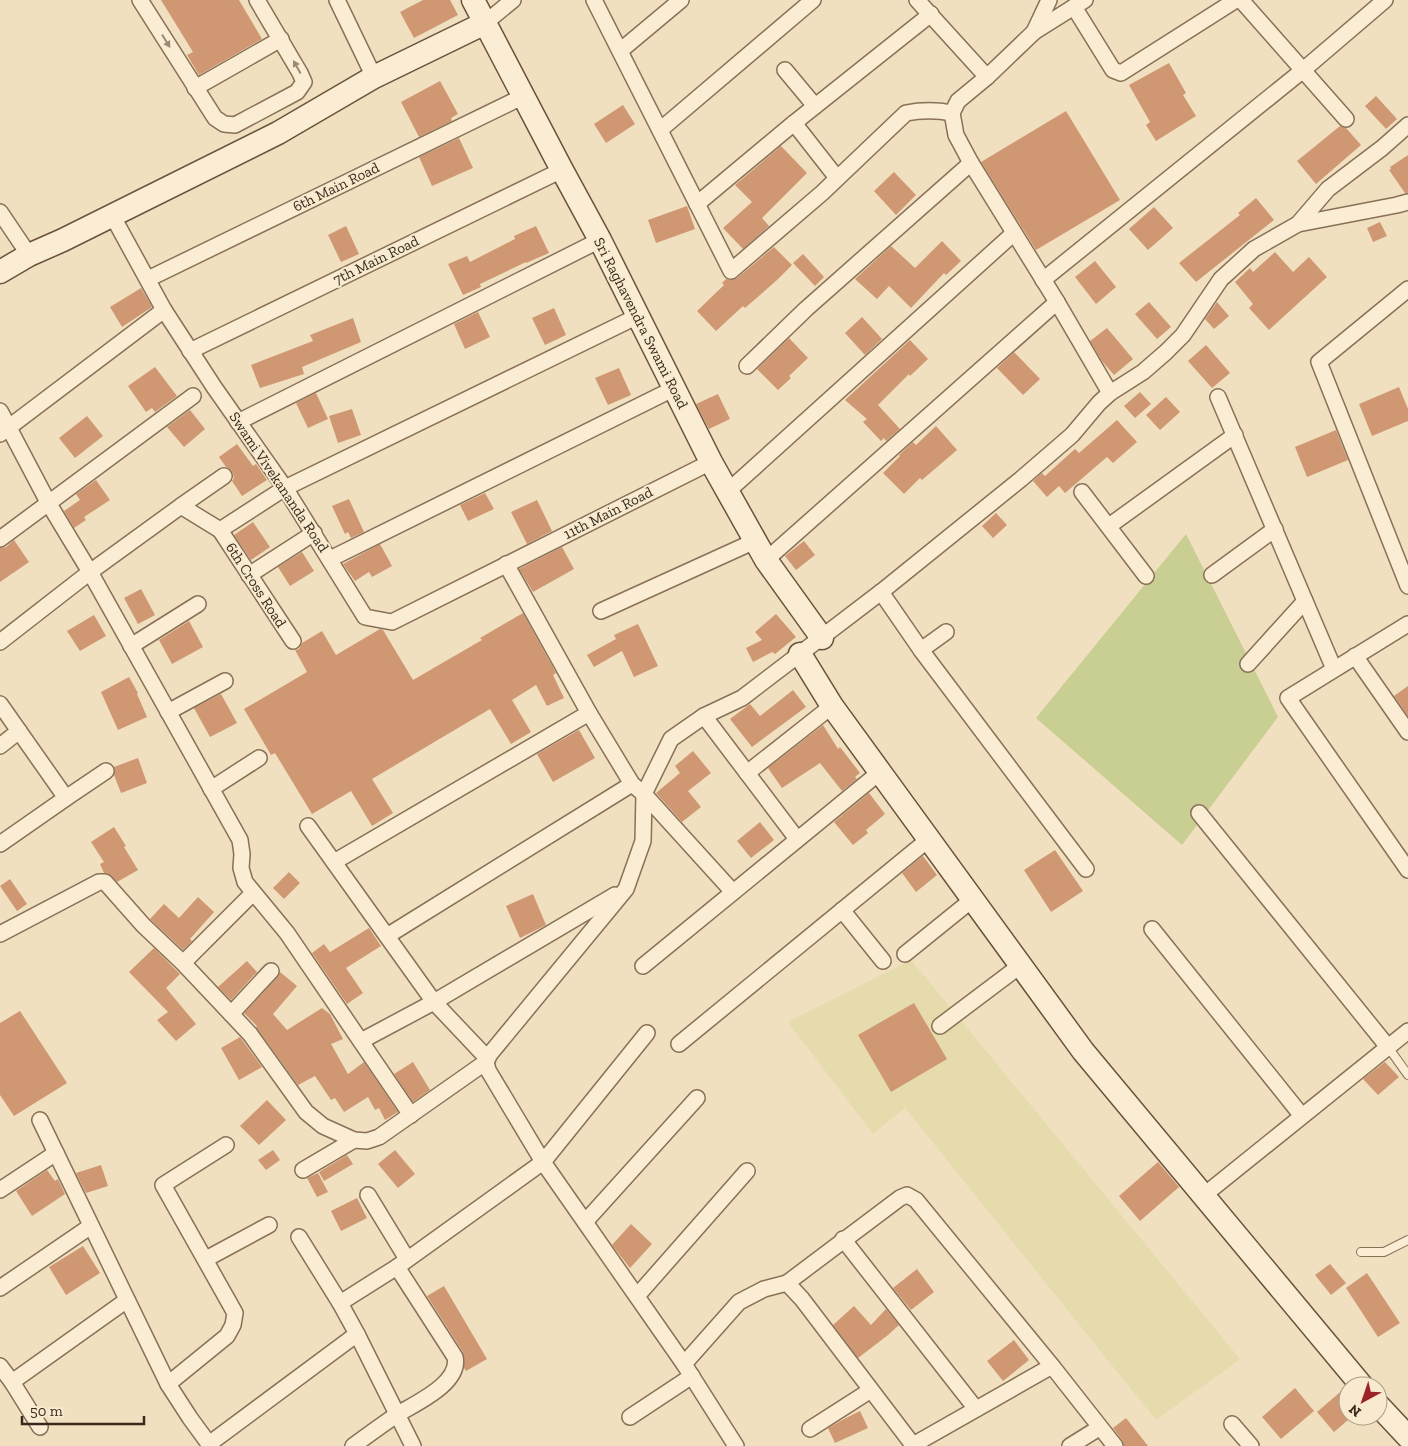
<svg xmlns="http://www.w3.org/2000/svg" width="1408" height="1446" font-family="'Zilla Slab',serif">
	<rect width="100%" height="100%" fill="#f0e0bf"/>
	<!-- farmland -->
	<path fill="#e6dbac" d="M911,960L1240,1359L1156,1420L905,1108L873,1134L788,1022Z"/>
	<!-- green -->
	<path fill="#c9ce93" d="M1186,534L1278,717L1182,845L1036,718Z"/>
	<!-- building -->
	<g fill="#d09773">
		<path d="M161,0H239L262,39L199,75L187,55L193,52Z"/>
		<path d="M423,0H450L458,15L414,38L400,12Z"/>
		<path d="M1169,63L1186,93L1183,95L1196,116L1156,141L1146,125L1150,122L1129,85Z"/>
		<path d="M440,81L458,114L451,118L452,121L419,137L401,102Z"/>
		<path d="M1376,96L1397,119L1386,129L1365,106Z"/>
		<path d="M623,105L635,124L606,143L594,124Z"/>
		<path d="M1066,111L1120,200L1036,250L981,162Z"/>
		<path d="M1340,126L1346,128L1361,145L1316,184L1297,161Z"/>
		<path d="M459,138L473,168L432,186L419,157Z"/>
		<path d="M781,146L807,173L762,218L769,226L743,249L723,228L752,202L735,185Z"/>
		<path d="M1408,155V193H1405L1389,170L1391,169L1390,167Z"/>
		<path d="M894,172L916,195L896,215L874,191Z"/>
		<path d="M1256,198L1274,220L1196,282L1179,263L1240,215L1238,213Z"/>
		<path d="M687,206L695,229L656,243L648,220Z"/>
		<path d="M1154,207L1173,228L1148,250L1129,229Z"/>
		<path d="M1380,222L1387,236L1373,242L1367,228Z"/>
		<path d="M346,226L359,254L341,262L328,235Z"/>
		<path d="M536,226L549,253L526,263V262L480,284L481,287L463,295L448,264L467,256L470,262L515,239L514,236Z"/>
		<path d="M942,241L961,261L946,275L944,273L911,308L889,286L877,299L855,279L891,246L915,268Z"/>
		<path d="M774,247L792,265L777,280L745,308L743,306L716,331L697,311L724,285L722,283L726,279L731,280L737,278Z"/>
		<path d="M1275,252L1293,272L1309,257L1327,277L1269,330L1249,308L1253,304L1235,282L1250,268L1253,272Z"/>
		<path d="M803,254L824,277L815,286L793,263Z"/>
		<path d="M1095,261L1116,287L1096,304L1075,277Z"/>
		<path d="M141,288L152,307L122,327L110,307Z"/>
		<path d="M1149,302L1171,327L1157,339L1135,314Z"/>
		<path d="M1217,302L1229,316L1214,329L1205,319Z"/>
		<path d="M554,308L566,335L545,345L532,318Z"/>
		<path d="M478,312L490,337L465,349L454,324Z"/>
		<path d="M862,317L882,339L865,355L845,333Z"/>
		<path d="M353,318L361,342L302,367L304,374L260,388L251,365L313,341L310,335Z"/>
		<path d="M1107,328L1133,359L1114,375L1102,361L1090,341Z"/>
		<path d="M789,338L808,358L789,376L791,378L778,390L757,369Z"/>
		<path d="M910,340L928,359L910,376L909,374L878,405L900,429L886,441L884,438L881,441L863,422L867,419L845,400Z"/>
		<path d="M1206,345L1230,373L1212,388L1188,361Z"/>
		<path d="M1014,352L1040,379L1023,395L997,368Z"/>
		<path d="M155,367L177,396L155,412L152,408L146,412L128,386Z"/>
		<path d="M619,368L631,395L608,405L595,378Z"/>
		<path d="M1399,387L1408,409V421L1372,436L1359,404Z"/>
		<path d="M1140,392L1151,404L1135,418L1124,406Z"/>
		<path d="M316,393L328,419L308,428L296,403Z"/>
		<path d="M718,394L730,419L709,429L696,404Z"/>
		<path d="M1166,397L1180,412L1160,430L1146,415Z"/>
		<path d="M352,409L361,435L338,443L329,416Z"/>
		<path d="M190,410L205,429L184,447L167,427Z"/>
		<path d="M87,416L103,436L75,458L59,438Z"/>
		<path d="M1117,420L1137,442L1113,463L1107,457L1065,493L1059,486L1047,497L1033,481L1042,473L1045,476L1075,449L1079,453Z"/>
		<path d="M936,426L957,450L922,480L920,478L904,494L883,473L900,456L899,455L913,442L916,445Z"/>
		<path d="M1336,430L1348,460L1307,477L1295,447Z"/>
		<path d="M237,444L253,466L256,464L267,480L242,496L232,481L234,478L232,471L226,467L219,457Z"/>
		<path d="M96,480L110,500L84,517L86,520L74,528L64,511L80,500L76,494Z"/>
		<path d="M485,493L494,509L468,521L460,505Z"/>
		<path d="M349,499L364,532L351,538L348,532L345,534L332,506Z"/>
		<path d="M537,500L552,531L527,544L511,512Z"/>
		<path d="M996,513L1007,525L993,538L982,526Z"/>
		<path d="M253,522L270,547L251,560L234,535Z"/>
		<path d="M14,540L29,562L0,582V548L6,547Z"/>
		<path d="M804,541L815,555L796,570L785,556Z"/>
		<path d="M380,544L392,566L372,577L369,572L355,581L343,564Z"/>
		<path d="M562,547L574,569L533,592L519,569Z"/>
		<path d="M302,552L314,571L290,586L278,567Z"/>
		<path d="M141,589L155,615L138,624L124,598Z"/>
		<path d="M523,613L556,673L553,675L564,698L547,706L536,685L512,700L531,732L511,744L490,709L372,779L393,813L372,826L351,791L312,814L275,753L271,755L244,709L307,672L295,650L299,649L302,643L322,631L336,655L380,629L383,630L413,680L482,640L480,638Z"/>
		<path d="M776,614L796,637L775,654L772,652L753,662L746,648L762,640L755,632Z"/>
		<path d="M94,615L106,636L80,651L67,631Z"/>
		<path d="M189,621L203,647L172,664L159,640Z"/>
		<path d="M638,624L658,666L634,677L622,651L594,667L587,655L616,639L614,635Z"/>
		<path d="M129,677L138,693L137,694L147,717L118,730L101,692Z"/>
		<path d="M1408,686V716L1394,696Z"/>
		<path d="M793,690L806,707L752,747L730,719L750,704L760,716Z"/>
		<path d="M221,694L237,723L210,737L194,708Z"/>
		<path d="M823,725L838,749L840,747L860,773L855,777L857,779L842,791L820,763L782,788L768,768Z"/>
		<path d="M579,730L595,758L553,782L537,754Z"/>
		<path d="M693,751L711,773L688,791L701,807L682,822L656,793L680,773L675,766Z"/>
		<path d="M138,758L147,783L121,793L114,775V767Z"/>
		<path d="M869,793L885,814L866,830L868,833L853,845L834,822Z"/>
		<path d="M760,822L774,840L751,858L737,841Z"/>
		<path d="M114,827L126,846L124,847L138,870L117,882L109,874L104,873L100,864L104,862L91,842Z"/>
		<path d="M1055,850L1083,891L1051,912L1024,870Z"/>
		<path d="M923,856L937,875L916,892L902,873Z"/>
		<path d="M289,872L300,883L284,899L273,888Z"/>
		<path d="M10,879L27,904L17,911L0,886Z"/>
		<path d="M533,894L546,925L520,938L506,906Z"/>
		<path d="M198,897L214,912L190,939L192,941L183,950L150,919L164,904L179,918Z"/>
		<path d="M369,928L381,946L346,968L363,993L347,1004L312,953L324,944L330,952Z"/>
		<path d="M154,948L180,974L166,988L196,1024L176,1041L157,1020L168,1012L129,972Z"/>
		<path d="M247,961L257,972L231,1000L218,987Z"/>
		<path d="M280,972L297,986L273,1014L287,1030L322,1008L330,1014L343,1039L331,1044L348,1074L364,1062L398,1112L385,1120L379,1108L375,1110L368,1097L344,1112L335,1098L331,1100L315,1076L298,1085L256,1027L257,1026L244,1013L278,977Z"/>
		<path d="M914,1003L947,1059L891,1092L858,1035Z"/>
		<path d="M20,1011L67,1083L14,1116L0,1095V1023Z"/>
		<path d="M240,1037L262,1067L239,1080L221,1048Z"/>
		<path d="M413,1062L430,1090L413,1102L394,1074Z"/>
		<path d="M1385,1062L1399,1077L1378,1095L1363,1079Z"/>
		<path d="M267,1100L286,1120L259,1145L240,1126Z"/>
		<path d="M273,1150L280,1160L266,1170L258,1160Z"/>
		<path d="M395,1150L415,1174L398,1188L378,1164Z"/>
		<path d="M347,1155L353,1164L324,1181L319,1172Z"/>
		<path d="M1158,1162L1179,1187L1140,1221L1119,1196Z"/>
		<path d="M101,1165L108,1186L86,1193L76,1173Z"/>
		<path d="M47,1170L55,1181L58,1179L65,1194L32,1216L16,1191Z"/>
		<path d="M318,1173L328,1192L317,1197L307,1178Z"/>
		<path d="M357,1198L367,1218L341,1231L331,1211Z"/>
		<path d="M631,1224L652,1244L630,1268L612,1245Z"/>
		<path d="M83,1246L100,1273L66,1295L49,1267Z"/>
		<path d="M1330,1264L1346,1283L1331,1295L1315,1275Z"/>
		<path d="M917,1269L934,1292L911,1310L893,1288Z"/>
		<path d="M1367,1273L1400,1323L1378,1337L1346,1288Z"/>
		<path d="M444,1286L487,1359L466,1371L464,1368L463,1352L427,1296Z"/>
		<path d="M854,1306L871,1325L886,1309L899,1325L888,1335L858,1358L833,1325Z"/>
		<path d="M1014,1340L1029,1360L1003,1381L987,1361Z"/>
		<path d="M1346,1387L1348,1390V1420L1334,1432L1317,1412Z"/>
		<path d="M1295,1388L1314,1411L1281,1439L1262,1417Z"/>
		<path d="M860,1411L868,1428L835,1443L828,1428L844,1419Z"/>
		<path d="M1126,1418L1148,1446H1124L1122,1440L1113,1428Z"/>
	</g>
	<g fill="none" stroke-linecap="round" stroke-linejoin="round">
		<defs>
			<g id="lane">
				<path d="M1388,1047L1408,1075"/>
				<path d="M1361,1252H1384L1408,1240"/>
			</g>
			<g id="street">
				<path d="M140,0L215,118L224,124L235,125L297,92L304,82L300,73L257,0"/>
				<path d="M337,0L374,77"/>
				<path d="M594,0L731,271L822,193L906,113C921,110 937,110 952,113"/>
				<path d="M917,0L987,77"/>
				<path d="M1085,0L1034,32L987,77L958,101L952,113L956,135L971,163L1057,302L1110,393"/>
				<path d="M1241,0L1346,119"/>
				<path d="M1074,7L1113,70L1121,73L1236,0"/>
				<path d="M485,23L513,0"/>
				<path d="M1034,32L1049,0"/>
				<path d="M620,51L681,0"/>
				<path d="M785,70L815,106"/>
				<path d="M195,88L281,39"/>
				<path d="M794,123L837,178"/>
				<path d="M660,130L813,0"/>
				<path d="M697,204L794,123L931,14"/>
				<path d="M0,212L29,255"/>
				<path d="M112,215L164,310L214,387L285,488L365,617L392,622L711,462"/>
				<path d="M1298,224L1328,189L1382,148L1408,125"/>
				<path d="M148,279L524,96"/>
				<path d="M1043,280L1302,71L1385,0"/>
				<path d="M1408,289L1319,362L1408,586"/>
				<path d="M190,351L562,170"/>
				<path d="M747,366L806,309L971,163"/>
				<path d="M1218,397L1334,669"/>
				<path d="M0,411L49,504L90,572L240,840L242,854L241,868L245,882L287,933L411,1115"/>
				<path d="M238,422L600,240"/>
				<path d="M0,434L164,310"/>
				<path d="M727,492L1014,233"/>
				<path d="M1082,492L1146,576"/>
				<path d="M181,506L224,476"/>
				<path d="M1109,526L1235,435"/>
				<path d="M220,530L293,641"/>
				<path d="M0,539L193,396"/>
				<path d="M330,559L675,388"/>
				<path d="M766,560L1057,302"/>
				<path d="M506,564L589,713L632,784L644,794L733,892"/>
				<path d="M249,575L314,533"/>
				<path d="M1212,575L1275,529"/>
				<path d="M881,592L921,650L1086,869"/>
				<path d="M601,611L755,541"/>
				<path d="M1408,624L1288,698L1408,870"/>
				<path d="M0,642L90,572L181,506L220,530L285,488L638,316"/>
				<path d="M131,646L198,604"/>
				<path d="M921,650L946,632"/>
				<path d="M1355,656L1408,732"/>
				<path d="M1248,664L1305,601"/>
				<path d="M0,704L66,798L0,844"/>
				<path d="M168,712L225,681"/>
				<path d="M704,716L797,839"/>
				<path d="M0,746L19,731"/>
				<path d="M747,773L832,706"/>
				<path d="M211,789L259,758"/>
				<path d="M66,798L106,771"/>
				<path d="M1199,813L1388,1047"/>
				<path d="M308,826L434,1002L487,1058"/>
				<path d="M334,862L589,713"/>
				<path d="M842,910L883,961"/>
				<path d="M1152,929L1302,1116"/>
				<path d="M0,934L99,882H105L143,925L183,963L250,1034L306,1112L323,1126L354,1140L367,1141L379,1137L486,1062L490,1054L626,889L643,841L644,794L671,739L704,716L742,698L881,592L1021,479L1072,435L1099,403L1110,393L1143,372L1166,352L1183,335L1221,279L1254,249L1298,224L1397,205L1408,202"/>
				<path d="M387,936L632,784"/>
				<path d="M905,954L973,899"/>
				<path d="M183,963L253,893"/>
				<path d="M643,966L880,772"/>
				<path d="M231,1014L271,971"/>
				<path d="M940,1026L1021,965"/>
				<path d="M361,1041L434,1002L615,895"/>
				<path d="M679,1044L929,839"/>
				<path d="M486,1062L488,1070L543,1162L684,1364L736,1446"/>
				<path d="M40,1120L168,1384L190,1418L209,1444L357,1334"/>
				<path d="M303,1170L354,1140"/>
				<path d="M0,1190L56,1153"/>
				<path d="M368,1195L407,1259"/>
				<path d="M1203,1196L1408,1031"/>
				<path d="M585,1222L697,1098"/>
				<path d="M299,1237L340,1303"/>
				<path d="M843,1239L976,1409"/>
				<path d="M206,1259L269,1225"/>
				<path d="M787,1283L900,1198L907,1195L916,1200L1052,1366"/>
				<path d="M0,1288L91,1226"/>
				<path d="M637,1296L747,1171"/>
				<path d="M684,1364L739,1302L764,1289L787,1283L802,1299L913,1445L1052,1366L1115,1446"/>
				<path d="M0,1366L12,1382L127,1300"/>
				<path d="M12,1382L40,1427"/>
				<path d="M168,1384L227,1336L233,1325L235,1313L163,1185L226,1145"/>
				<path d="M630,1417L692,1376"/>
				<path d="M1232,1424L1251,1446"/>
				<path d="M810,1429L871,1390"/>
				<path d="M353,1446C368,1435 383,1424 398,1414C416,1403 461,1383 455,1357L397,1267"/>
				<path d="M413,1446L357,1334L340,1303L397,1267L543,1162L647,1033"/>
				<path d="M1070,1446L1099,1428"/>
			</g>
			<g id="secondary">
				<path d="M473,0L562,170L600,240L711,462L766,560L822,638"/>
				<path d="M0,272L29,255L63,240L278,133L374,77L485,23"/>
				<path d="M800,654L832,706L880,772L1083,1051L1362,1386"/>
				<path d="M1378,1405L1408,1437"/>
			</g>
		</defs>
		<!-- lane casing -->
		<use href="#lane" stroke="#897057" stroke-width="10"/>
		<!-- street casing -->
		<use href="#street" stroke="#897057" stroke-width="18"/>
		<!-- secondary casing -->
		<use href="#secondary" stroke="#6b513a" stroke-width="25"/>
		<!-- lane -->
		<use href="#lane" stroke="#faedd3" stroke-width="8"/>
		<!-- street -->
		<use href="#street" stroke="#faedd3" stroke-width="15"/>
		<!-- secondary -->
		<use href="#secondary" stroke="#faedd3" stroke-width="22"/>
	</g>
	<!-- one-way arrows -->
	<defs><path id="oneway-solid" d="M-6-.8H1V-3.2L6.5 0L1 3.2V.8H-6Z" transform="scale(1.25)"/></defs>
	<g fill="#998b78">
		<use href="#oneway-solid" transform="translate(166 41) rotate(58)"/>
		<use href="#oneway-solid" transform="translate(297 67) rotate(-119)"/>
	</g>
	<g text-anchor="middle" stroke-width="4" stroke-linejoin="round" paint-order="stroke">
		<!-- street labels -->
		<g font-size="15" fill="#38291c" stroke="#f7eacf">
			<text transform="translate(336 187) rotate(-26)" y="5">6th Main Road</text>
			<text transform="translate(376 260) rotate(-26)" y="5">7th Main Road</text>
			<text transform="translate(641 323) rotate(63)" y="5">Sri Raghavendra Swami Road</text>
			<text transform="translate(279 482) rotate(56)" y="5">Swami Vivekananda Road</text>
			<text transform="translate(608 513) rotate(-27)" y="5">11th Main Road</text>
			<text transform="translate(256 585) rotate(57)" y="5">6th Cross Road</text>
		</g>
	</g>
	<!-- north arrow -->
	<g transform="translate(1363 1401) rotate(220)"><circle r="24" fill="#f7eacf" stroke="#ab9d87"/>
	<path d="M0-4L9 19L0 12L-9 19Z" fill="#9b2428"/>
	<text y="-8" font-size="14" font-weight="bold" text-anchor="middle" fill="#38291c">N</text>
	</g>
	<!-- scale -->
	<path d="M22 1416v8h122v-8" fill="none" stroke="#38291c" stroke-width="2.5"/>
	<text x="30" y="1416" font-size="15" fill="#38291c" stroke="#f7eacf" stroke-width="4" paint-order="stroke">50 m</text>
</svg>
